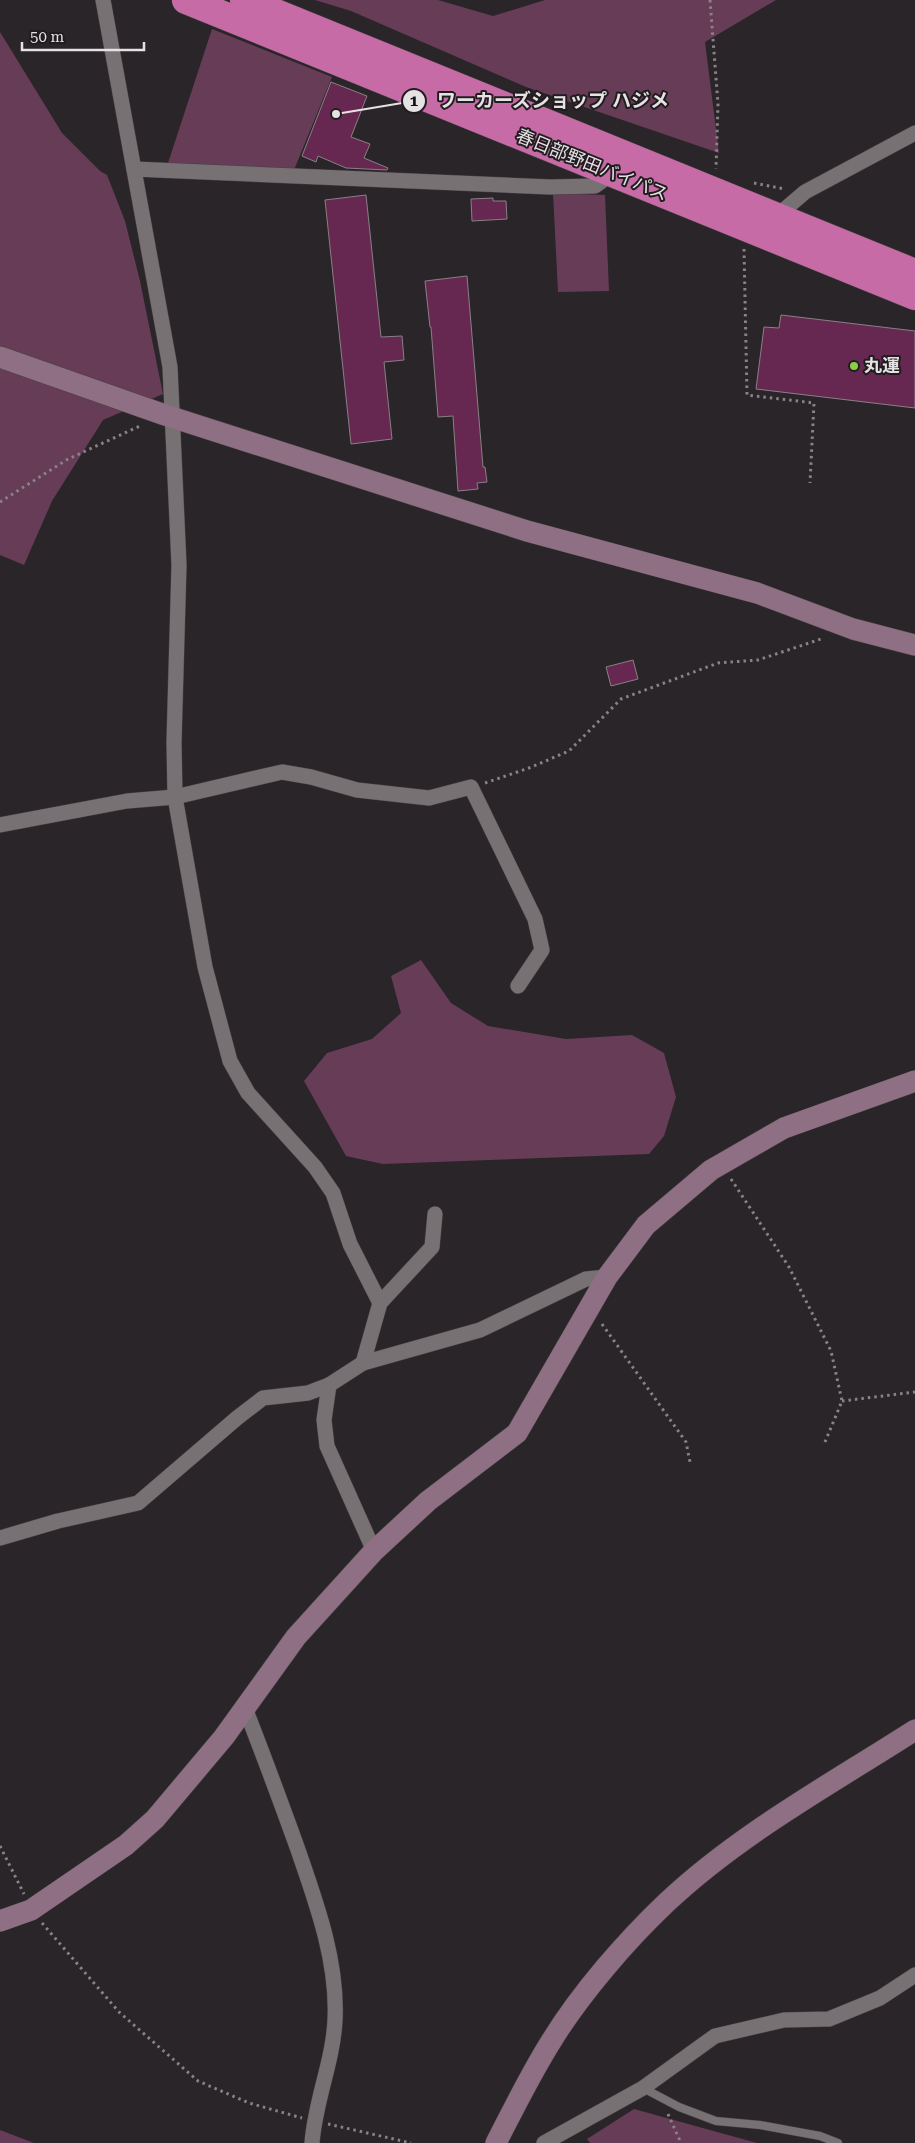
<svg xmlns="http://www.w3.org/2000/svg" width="915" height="2143" font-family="'Roboto Serif','Noto Sans JP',serif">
	<rect width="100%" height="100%" fill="#2a2528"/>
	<!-- green -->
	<g fill="#673c57">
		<path d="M315,0H438L493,16L545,0H776L705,42L719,153L526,87L351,11Z"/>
		<path d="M212,29L332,77L294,170L168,163Z"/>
		<path d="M0,32L62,133L100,171L107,175L125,221L140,281L163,394L103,420L52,501L24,565L0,555Z"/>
		<path d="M553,193L605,195L609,291L558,292Z"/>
		<path d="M421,960L451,1003L488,1026L566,1039L632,1035L664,1053L676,1097L664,1136L649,1154L383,1164L346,1156L304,1081L327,1053L372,1039L401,1013L391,976Z"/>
		<path d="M634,2109L757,2143H590L587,2139Z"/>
		<path d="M0,2130L34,2143H0Z"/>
	</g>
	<!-- building -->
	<g fill="#662851" stroke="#888185">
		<path d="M331,82L367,96L351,137L370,144L364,158L388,168L387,170L346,168L318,156L316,162L302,156Z"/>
		<path d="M366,195L381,337L402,336L404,360L384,362L392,439L351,444L325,200Z"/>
		<path d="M493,198V201H506L507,219L472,221L471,199Z"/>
		<path d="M467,276L483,467H485L487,482L477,483L478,489L458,491L453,416L438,417L431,327H430L425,281Z"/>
		<path d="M781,315L915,331V408L756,389L764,327L779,328Z"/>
		<path d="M633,660L638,679L611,686L606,667Z"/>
	</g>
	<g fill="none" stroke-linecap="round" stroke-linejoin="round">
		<defs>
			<path id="lane" d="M643,2088L679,2107L716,2121L760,2125L820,2136L838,2143"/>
			<g id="street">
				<path d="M103,0L170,367L179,565L174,742L175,797L205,967L230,1061L248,1093L315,1167L333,1193L350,1244L380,1303"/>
				<path d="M134,169L550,187L595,186L613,173"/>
				<path d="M777,216L805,192L915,133"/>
				<path d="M0,825L127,801L175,797L282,772L311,777L357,790L429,798L471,787L535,919L542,950L518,986"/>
				<path d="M363,1363L480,1330L586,1279L607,1277"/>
				<path d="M0,1538L58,1521L138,1503L237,1418L263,1398L308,1393L329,1385"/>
				<path d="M374,1551L327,1446L324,1420L329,1385L363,1363L380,1303L432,1247L435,1214"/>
				<path d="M245,1708C263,1754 280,1800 297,1847C316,1902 338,1961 335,2020C333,2062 315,2101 312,2143"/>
				<path d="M544,2143L643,2088L715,2036L784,2020L829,2019L880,1998L915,1975"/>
			</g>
			<g id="secondary">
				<path d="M0,357L165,415L527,531L757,593L853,629L915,645"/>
				<path d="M0,1921L31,1910L126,1845L155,1819L224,1737L296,1637L374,1551L428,1501L517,1433L607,1277L646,1225L711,1170L784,1128L915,1081"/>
				<path d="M496,2143C514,2108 531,2073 552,2040C581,1993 626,1941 666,1903C739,1834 831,1784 915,1730"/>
			</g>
			<g id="highway">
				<path d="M186,0L915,296"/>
				<path d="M244,0L915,273"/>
			</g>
		</defs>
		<!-- lane casing -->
		<use href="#lane" stroke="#464144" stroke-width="9"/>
		<!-- street casing -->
		<use href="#street" stroke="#464144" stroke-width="16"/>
		<!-- secondary casing -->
		<use href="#secondary" stroke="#464144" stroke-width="22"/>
		<!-- highway casing -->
		<use href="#highway" stroke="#464144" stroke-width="29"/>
		<!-- path -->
		<g stroke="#888386" stroke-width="3" stroke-dasharray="2.5 4" stroke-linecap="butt">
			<path d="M710,0L718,104L716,169"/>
			<path d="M754,183L785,189"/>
			<path d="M744,249L747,395L814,403L810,483"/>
			<path d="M0,502L68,459L140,426"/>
			<path d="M485,783L529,768L569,751L621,699L718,663L758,660L824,638"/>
			<path d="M731,1179L789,1267L831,1351L842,1401L825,1442"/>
			<path d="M602,1324L686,1442L690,1462"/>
			<path d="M842,1401L915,1392"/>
			<path d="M0,1846L24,1894"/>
			<path d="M42,1923L119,2012L198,2081L249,2103L302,2118"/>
			<path d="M668,2114L681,2143"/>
			<path d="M328,2124L411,2143"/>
		</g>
		<!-- lane -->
		<use href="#lane" stroke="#777174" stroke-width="8"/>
		<!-- street -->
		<use href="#street" stroke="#777174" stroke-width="15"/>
		<!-- secondary -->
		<use href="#secondary" stroke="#8f6f83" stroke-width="21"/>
		<!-- highway -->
		<use href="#highway" stroke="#c76ba6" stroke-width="28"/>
	</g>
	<!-- markers -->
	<circle fill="#8ace48" stroke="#211c1f" stroke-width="2" cx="854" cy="366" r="5"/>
	<g text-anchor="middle" stroke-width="4" stroke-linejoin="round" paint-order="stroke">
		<!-- street labels -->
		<g font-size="18" fill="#e6e2e4" stroke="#211c1f">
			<text transform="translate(592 165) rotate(22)" y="6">春日部野田バイパス</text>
		</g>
		<!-- poi labels -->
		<g font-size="18" font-weight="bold" fill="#e6e2e4" stroke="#211c1f" text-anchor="start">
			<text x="864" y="372">丸運</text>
		</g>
	</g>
	<!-- callouts -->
	<path fill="none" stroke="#e6e2e4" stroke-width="2" d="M336 114L414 101"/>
	<g fill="#e6e2e4" stroke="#211c1f" stroke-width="2">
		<circle cx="336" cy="114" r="5"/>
		<circle cx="414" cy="101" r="12"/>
	</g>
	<g font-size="15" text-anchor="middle" font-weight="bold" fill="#111">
		<text x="414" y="106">1</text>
	</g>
	<g font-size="19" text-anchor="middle" font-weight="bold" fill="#e6e2e4" stroke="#211c1f" stroke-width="4" stroke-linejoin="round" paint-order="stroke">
		<text x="553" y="107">ワーカーズショップ ハジメ</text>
	</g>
	<!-- scale -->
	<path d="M22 42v8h122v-8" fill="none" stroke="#e6e2e4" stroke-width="2.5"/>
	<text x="30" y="42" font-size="15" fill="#e6e2e4" stroke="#211c1f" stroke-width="4" paint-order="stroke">50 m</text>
</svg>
